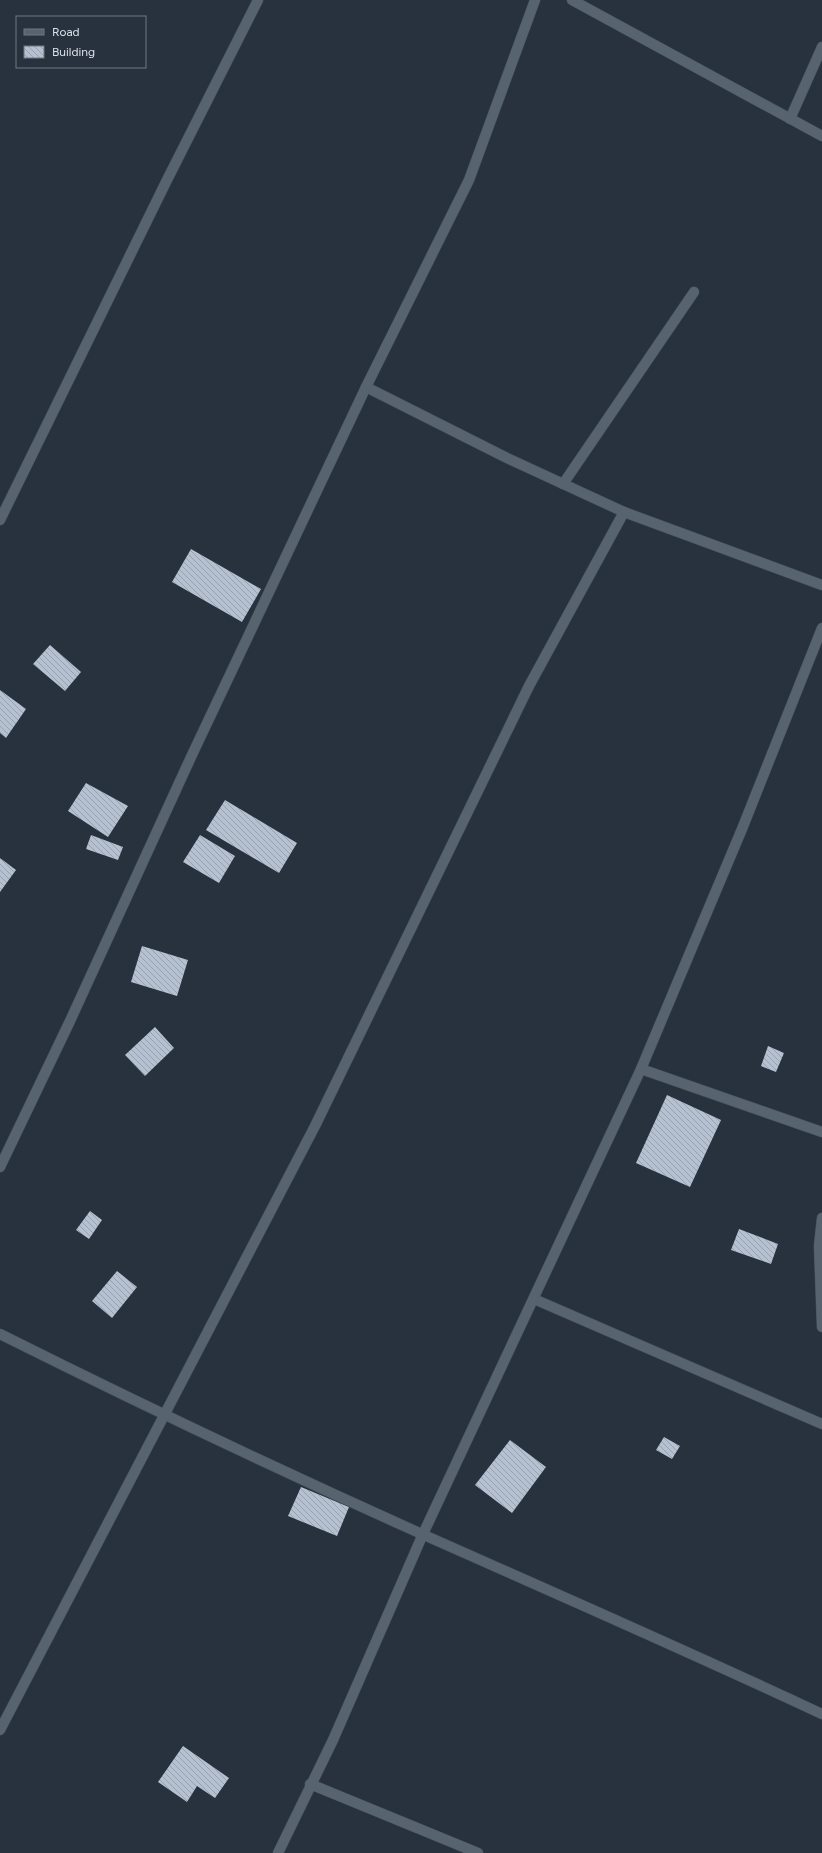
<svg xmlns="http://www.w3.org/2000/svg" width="822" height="1853" font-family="Figtree,sans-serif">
	<defs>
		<pattern id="building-back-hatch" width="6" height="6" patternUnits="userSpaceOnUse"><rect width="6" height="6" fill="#b5c1d0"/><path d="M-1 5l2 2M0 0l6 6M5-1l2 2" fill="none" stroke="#98a2ae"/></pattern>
	</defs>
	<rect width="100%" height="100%" fill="#28323e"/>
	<!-- building -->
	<g fill="url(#building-back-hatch)">
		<path d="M191,549L261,589L242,622L172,582Z"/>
		<path d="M50,645L81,672L65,691L33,664Z"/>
		<path d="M0,690L26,709L6,738L0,733Z"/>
		<path d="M86,783L128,806L108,837L68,811Z"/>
		<path d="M225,800L297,843L279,873L206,830Z"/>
		<path d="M91,835L123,847L118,860L86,849Z"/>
		<path d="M200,835L235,856L219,883L183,862Z"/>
		<path d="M0,858L16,870L0,892Z"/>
		<path d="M142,946L188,960L177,996L131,982Z"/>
		<path d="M155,1027L174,1048L145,1076L125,1055Z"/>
		<path d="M768,1046L784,1053L776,1072L761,1066Z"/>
		<path d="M667,1095L721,1120L690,1187L636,1163Z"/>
		<path d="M90,1211L102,1220L89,1239L76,1230Z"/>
		<path d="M739,1229L778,1244L771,1264L731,1250Z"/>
		<path d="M117,1271L137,1287L112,1318L92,1301Z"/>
		<path d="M664,1437L680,1446L672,1459L656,1450Z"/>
		<path d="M510,1440L546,1467L512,1513L475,1485Z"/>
		<path d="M301,1487L349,1507L337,1536L288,1516Z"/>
		<path d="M183,1746L229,1778L215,1798L197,1786L187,1802L158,1782Z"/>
	</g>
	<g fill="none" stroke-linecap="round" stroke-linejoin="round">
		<defs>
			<g id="street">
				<path d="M572,0L822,136"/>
				<path d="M790,119L822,47"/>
				<path d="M366,387L507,458L624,512L822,585"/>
				<path d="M563,484L694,292"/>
				<path d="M0,520L166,182L258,0"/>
				<path d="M641,1069L822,1132"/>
				<path d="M0,1167L70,1021L191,757L366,387L469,180L535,0"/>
				<path d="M822,1218L819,1246L822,1327"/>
				<path d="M534,1299L822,1424"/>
				<path d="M0,1334C140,1404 281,1471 424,1535C557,1594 690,1652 822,1714"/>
				<path d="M0,1730L315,1126L529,686L624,512"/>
				<path d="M310,1784L478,1853"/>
				<path d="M278,1853L333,1740L423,1534L641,1069L742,829L822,628"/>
			</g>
		</defs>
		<!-- street casing -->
		<use href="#street" stroke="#454d58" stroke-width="11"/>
		<!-- street -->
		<use href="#street" stroke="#586370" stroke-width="10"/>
	</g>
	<!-- legend -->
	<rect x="16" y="16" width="130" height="52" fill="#28323e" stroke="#6f7882"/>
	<rect x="24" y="29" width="20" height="6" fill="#586370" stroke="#6f7882"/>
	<text x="52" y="36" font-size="12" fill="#dae0e8">Road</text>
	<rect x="24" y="46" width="20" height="12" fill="url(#building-back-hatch)" stroke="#6f7882"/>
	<text x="52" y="56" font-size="12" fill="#dae0e8">Building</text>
</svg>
